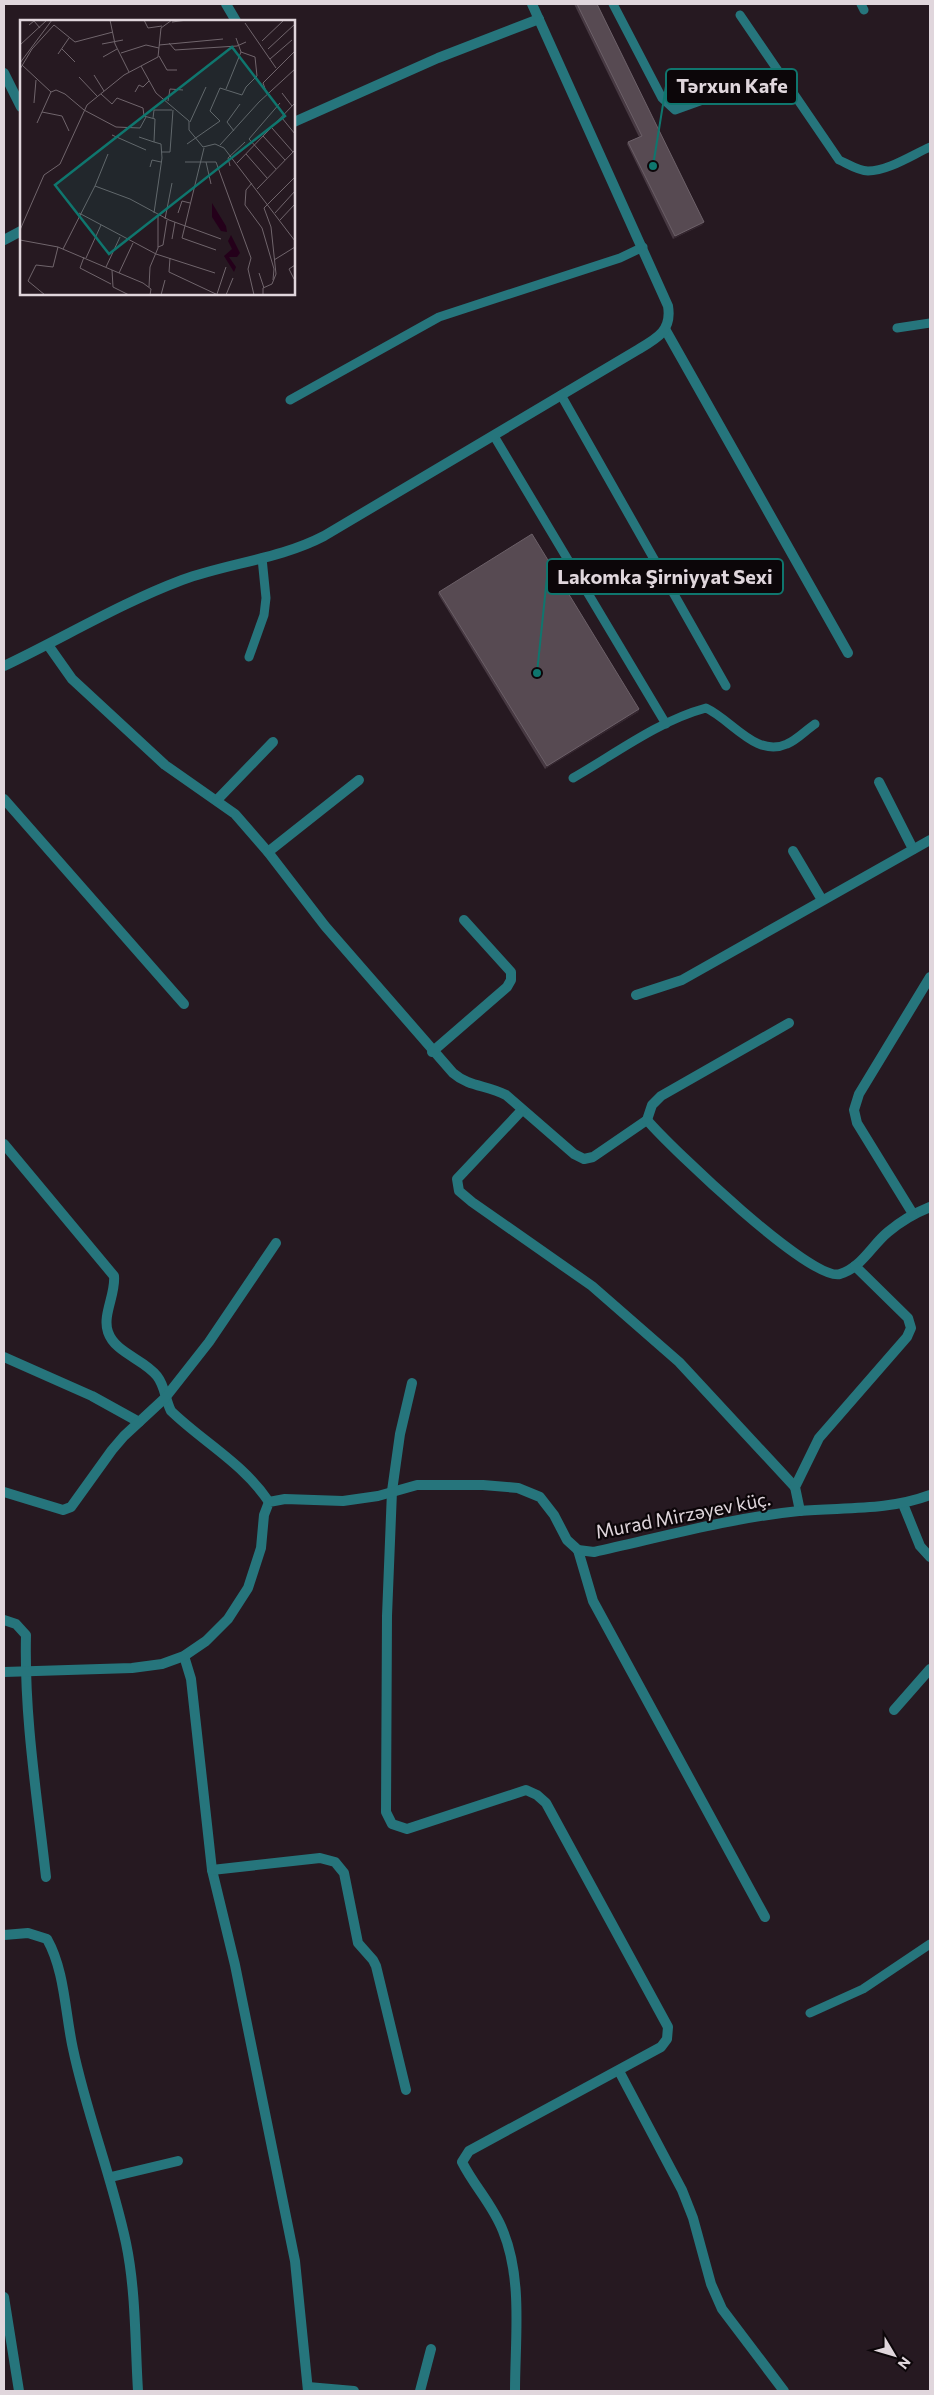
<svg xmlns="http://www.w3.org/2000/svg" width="934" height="2395" font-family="Commissioner,sans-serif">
	<rect width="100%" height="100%" fill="#261921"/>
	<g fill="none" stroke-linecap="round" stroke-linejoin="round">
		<!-- service -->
		<g stroke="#26757c" stroke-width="9">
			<path d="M613,4L662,98L675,110L700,101"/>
			<path d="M861,4L864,10"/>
			<path d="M740,15L839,160C848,164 858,171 868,171C888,171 912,155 930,147"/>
			<path d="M897,328L930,323"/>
			<path d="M561,395L726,686"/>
			<path d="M290,400L439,317L620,258L643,247"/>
			<path d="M494,436L666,724"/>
			<path d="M249,657L264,615L266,598L262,558"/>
			<path d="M573,778C615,754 658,721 706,708C732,720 756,758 787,744C797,740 806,730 815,724"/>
			<path d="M810,2013L863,1989L930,1944"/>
		</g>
		<!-- minor -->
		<g stroke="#26757c" stroke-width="10">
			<path d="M226,4L236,21"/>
			<path d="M4,73L21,107"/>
			<path d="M294,122L438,58L539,19"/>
			<path d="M4,240L21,231"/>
			<path d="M665,329L848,653"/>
			<path d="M48,645L72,679L165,765L235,814L268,852L325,926L453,1073C469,1087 487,1085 506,1095L574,1154L584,1159L593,1157L647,1120C670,1147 812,1283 840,1274C861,1268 872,1245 888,1232C901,1221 915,1213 930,1207"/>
			<path d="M4,666C63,638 121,603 182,580C229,563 280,559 324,536L639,349C658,338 672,330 668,306L532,4"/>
			<path d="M879,782L913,849"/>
			<path d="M4,799L184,1004"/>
			<path d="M217,800L273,742"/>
			<path d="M793,851L822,900"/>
			<path d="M268,852L359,780"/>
			<path d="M636,995L682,980L930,840"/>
			<path d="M432,1052L507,987L511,980V972L464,920"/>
			<path d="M522,1110L457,1179L459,1191L472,1202L592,1286L679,1362L795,1487"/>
			<path d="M647,1120L652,1105L661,1096L789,1023"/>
			<path d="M4,1144L114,1276C116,1294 102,1315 108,1332C115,1353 144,1359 157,1376C165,1386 165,1399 171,1411C203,1442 243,1463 269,1502"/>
			<path d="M913,1214L857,1123L854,1110L859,1094L930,977"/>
			<path d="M4,1357L92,1396L139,1422"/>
			<path d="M412,1383L400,1434L392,1491L387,1616L386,1812L392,1824L407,1829L526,1790L537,1795L546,1803L668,2027L667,2039L661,2047L469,2151L462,2162C474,2186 493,2205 503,2231C523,2280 515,2339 515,2391"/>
			<path d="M4,1492L63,1510L71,1507L112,1450L124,1436L165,1398L209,1342L276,1243"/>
			<path d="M903,1504L920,1546L930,1557"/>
			<path d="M800,1511L795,1487L819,1438L907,1337L911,1328L908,1318L855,1266"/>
			<path d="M578,1550L593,1601L765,1917"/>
			<path d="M4,1620L16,1624L26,1635C24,1716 37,1796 46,1877"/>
			<path d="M184,1656L191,1679L212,1870L235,1965L295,2261L308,2391"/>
			<path d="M4,1672L132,1668L162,1664L184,1656L206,1641L228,1619L248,1588L261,1548L264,1515L269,1502L285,1499L343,1501L378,1496L417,1485H483L518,1488L540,1497L554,1515L567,1540L578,1550L594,1552C662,1537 730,1518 799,1511C844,1507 887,1511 930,1495"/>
			<path d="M894,1710L930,1669"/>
			<path d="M212,1870L320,1858L335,1862L344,1873L358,1943L373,1960L376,1966L406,2090"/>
			<path d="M4,1935L28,1933L47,1939C65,1971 65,2013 73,2049C87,2115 112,2177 126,2243C136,2291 135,2343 138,2391"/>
			<path d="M619,2071L682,2190L693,2218L711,2284L722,2309L784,2391"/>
			<path d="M111,2177L178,2161"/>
			<path d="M4,2297L19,2391"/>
			<path d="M308,2387L354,2391"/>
			<path d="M420,2391L431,2349"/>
		</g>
	</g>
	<!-- wall -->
	<g fill="#473942">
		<path d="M574,4H597L704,222L702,225L673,239L627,144L628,142L639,137Z"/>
		<path d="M439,592L639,709L638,712L545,769L438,594Z"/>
	</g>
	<!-- shaded-wall -->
	<g fill="#33252e">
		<path d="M704,222L702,225L673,239L675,236Z"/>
		<path d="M639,709L638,712L545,769L547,766Z"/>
	</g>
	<!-- building -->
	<g fill="#574a52" stroke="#6c6068">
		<path d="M577,4H597L704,222L675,236L628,142L642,136Z"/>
		<path d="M532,534L639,709L547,766L439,592Z"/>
	</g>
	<g text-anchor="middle" stroke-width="4.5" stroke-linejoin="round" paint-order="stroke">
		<!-- street labels -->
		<g font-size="19" fill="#e0d6dc" stroke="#0c0609">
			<text transform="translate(683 1515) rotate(-11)" y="7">Murad Mirzəyev küç.</text>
		</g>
	</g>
	<!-- overview -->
	<g transform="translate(20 20)">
		<rect width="275" height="275" fill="#261921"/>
		<path d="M192,183L206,206L207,212L201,211L192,197ZM211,215L220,233L217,237H209L216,247L214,252L204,236L212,229L208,221Z" fill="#24001a"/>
		<path fill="none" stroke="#70656c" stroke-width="1" d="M90,0L95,24L109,52M124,0L128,8L142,6M152,2L167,0M225,3L256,48M9,5L14,1L20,8M242,21L264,0M149,23L155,30L217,26L226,22M82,24L103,20M0,25L27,0M139,25L203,19M42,29L55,42M248,29L275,4M101,33L126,25L139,28M38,34L49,18M139,36L147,50H157M83,37L97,29M250,39L272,20M0,43L32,0M2,45L31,72L36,70L45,74L64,90L96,107L120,108L126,97M121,46L136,73L169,101V110L183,127L195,124L204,128L275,221M0,49L12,29L34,5L55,22L93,12M74,55L84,71M59,57L77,76M206,69L221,32M115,72L119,65L123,67L129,61M262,73L272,86M81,74L92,84L97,78L123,88L124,96L135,99L134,122L141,124L142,138L134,193M247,74L243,63L275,31M148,81L150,69L163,70M14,83L16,60M22,92L42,96L49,111M133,98L134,90H152M262,98L275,114M170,102L186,67M17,103L31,72M252,108L273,132M214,111L207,102L220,84M92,115L126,130M243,116L265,140M119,117L134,122M167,124L200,101L190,91L200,68L222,75L226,67L237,56L235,37L221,32L216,18M200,125L239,82L275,49M184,128L162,218L196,230M141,132H150L153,90M226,134L247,158M165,142H196L231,238L228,249L234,275M186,142L191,164M217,143L275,83M210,146L208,138L225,122M130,147L132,140L141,142M256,149L229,119L260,83M232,163L226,170L225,185L242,208L254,249L253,260M75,166L88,134M237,169L275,130M59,193L136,234L195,253M158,193L162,181L170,183M255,193L275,171M145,199L152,163M260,200L275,184M0,210L24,155L40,144L67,85L104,55L138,37L141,8L152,0M152,219L155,202M0,220L38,227L33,247L16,245L8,261L25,275M38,227L92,250L93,267L109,275M138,227L143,225L147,200M43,229L75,166L110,179L149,200L201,219M64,237L60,248L91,264M66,238L81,205M150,238L149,252L198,275M254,240L275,227M86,247L100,217M92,250L123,263L131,269L130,275M99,253L113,223M239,253L244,268M274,259L269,249L275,245M129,267L130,247L138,228V196M197,274L206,247M141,275L145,260M206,275L213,258M243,275V268L252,264L256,254L251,207L244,188L275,157"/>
		<path fill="#0f766e" fill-opacity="0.15" stroke="#0f766e" stroke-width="2.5" d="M212,27L265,96L89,234L35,165Z"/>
		<rect width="275" height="275" fill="none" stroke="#e0d6dc" stroke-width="2.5"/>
	</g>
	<!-- callouts -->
	<path fill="none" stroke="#0f766e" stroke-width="2" d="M653 166L666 86M537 673L547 577"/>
	<g fill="#0f766e" stroke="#0c0609" stroke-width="2">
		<circle cx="653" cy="166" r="5"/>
		<circle cx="537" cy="673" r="5"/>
	</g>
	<g fill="#0c0609" stroke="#0f766e" stroke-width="2">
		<rect x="666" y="69" width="131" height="35" rx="5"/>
		<rect x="547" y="559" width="236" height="35" rx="5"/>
	</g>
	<g font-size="20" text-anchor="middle" font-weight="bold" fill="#e0d6dc">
		<text x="732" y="93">Tərxun Kafe</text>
		<text x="665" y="584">Lakomka Şirniyyat Sexi</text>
	</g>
	<!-- border -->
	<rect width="934" height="2395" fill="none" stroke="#e0d6dc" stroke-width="10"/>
	<!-- north arrow -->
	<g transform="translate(894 2355) rotate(128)" stroke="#0c0609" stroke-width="4" paint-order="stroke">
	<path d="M0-4L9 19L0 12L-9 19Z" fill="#e0d6dc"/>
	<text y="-8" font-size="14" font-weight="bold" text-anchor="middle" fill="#e0d6dc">N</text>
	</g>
</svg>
